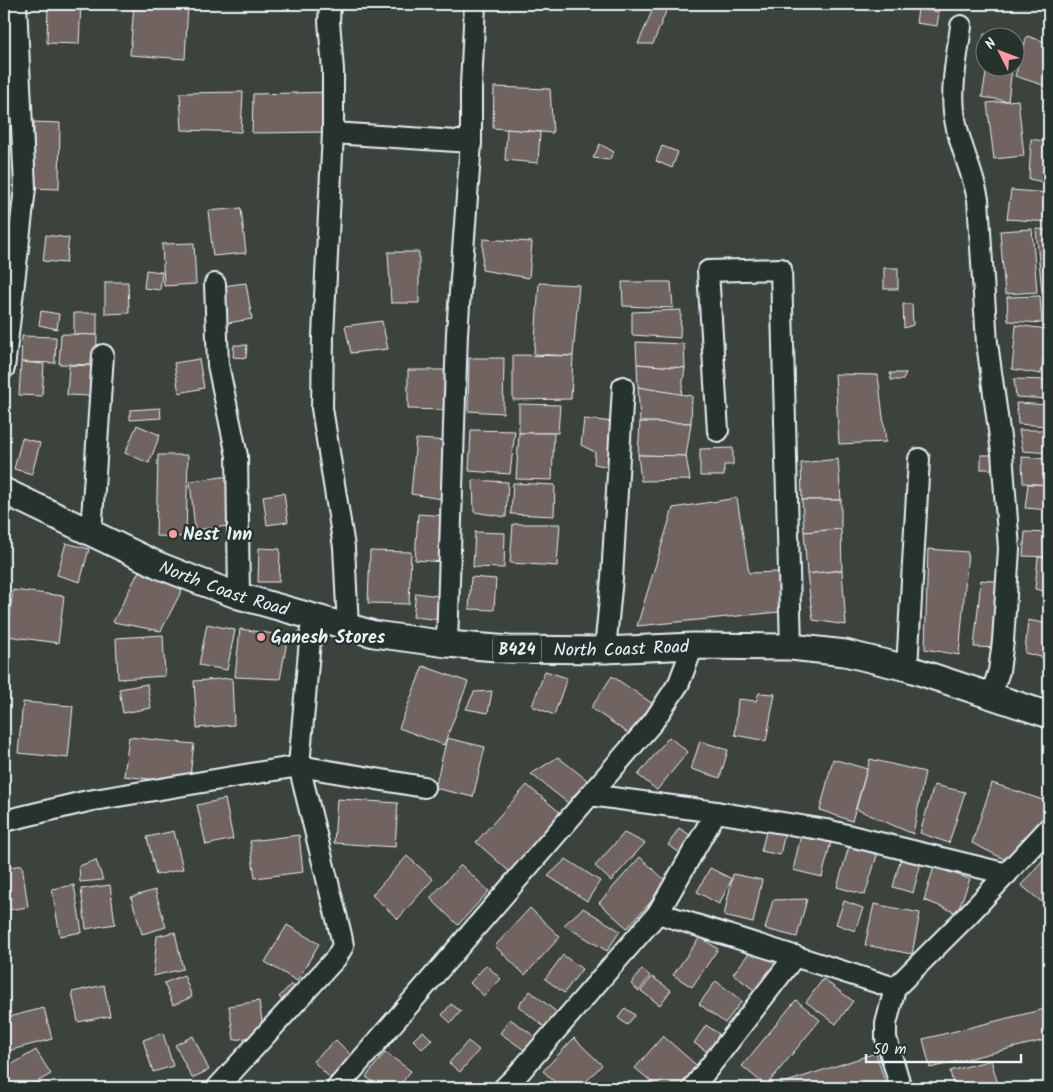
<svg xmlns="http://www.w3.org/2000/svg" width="1053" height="1092" font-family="Kalam,sans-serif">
	<rect width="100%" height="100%" fill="#3c423c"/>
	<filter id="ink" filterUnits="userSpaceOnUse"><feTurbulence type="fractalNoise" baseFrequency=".02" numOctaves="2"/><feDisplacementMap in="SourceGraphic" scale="10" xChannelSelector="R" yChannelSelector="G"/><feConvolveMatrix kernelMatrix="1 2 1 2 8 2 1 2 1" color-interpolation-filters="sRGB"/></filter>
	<g filter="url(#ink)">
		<!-- building -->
		<g fill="#71645e" stroke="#e8f1f8">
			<path d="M48,4H81L79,44L47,43Z"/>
			<path d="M134,4H188L185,59L130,55Z"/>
			<path d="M655,4H669L653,44H638Z"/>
			<path d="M918,9L939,12L937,26L916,23Z"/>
			<path d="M984,34L1010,37L986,38V62L980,61Z"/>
			<path d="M1027,36L1049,43V87L1015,76Z"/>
			<path d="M987,68H1012L1008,101L982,97Z"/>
			<path d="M494,87L550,89L553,133L493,128Z"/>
			<path d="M243,92L241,132L182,130L180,93Z"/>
			<path d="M331,92L330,132L252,133L253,94Z"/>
			<path d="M1018,100L1024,156L994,159L987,103Z"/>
			<path d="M34,122L60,123L59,189L33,188Z"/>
			<path d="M507,129L540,132L538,163L505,160Z"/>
			<path d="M1031,139L1049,142V183L1029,179Z"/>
			<path d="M600,144L614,152L609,160L593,158Z"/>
			<path d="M662,146L678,152L672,168L656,161Z"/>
			<path d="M1011,190L1049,193V222L1007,219Z"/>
			<path d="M241,208L246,253L213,256L208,211Z"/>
			<path d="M1032,229L1037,292L1005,294L1000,231Z"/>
			<path d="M1036,229L1049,230V293H1042Z"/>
			<path d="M46,235L69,238L66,263L43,261Z"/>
			<path d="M483,239L532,242L529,278L482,270Z"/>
			<path d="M194,243L196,284L164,286L162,244Z"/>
			<path d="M388,252H419V303H391Z"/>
			<rect x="884" y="268" width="14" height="21"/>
			<path d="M146,270L162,272L160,290L144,288Z"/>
			<path d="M105,282H128L129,313L105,314Z"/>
			<path d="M622,282H671L673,308L623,306Z"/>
			<path d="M246,283L252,319L227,323L222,286Z"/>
			<path d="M539,283L579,285L573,356L534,354Z"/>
			<path d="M1040,296L1042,323L1008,321L1007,297Z"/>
			<path d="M903,304H912L913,325L904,328Z"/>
			<path d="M681,310L680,338L632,335V312Z"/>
			<path d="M41,311L59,314L57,329L39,325Z"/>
			<rect x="74" y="313" width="23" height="22"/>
			<path d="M382,321L388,349L351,353L345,326Z"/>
			<path d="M1016,325L1047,329L1041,374L1012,369Z"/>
			<path d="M61,334L97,335L96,365L59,364Z"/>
			<path d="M22,336L56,337L55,363L21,362Z"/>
			<path d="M636,342L684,344L685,368L637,364Z"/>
			<path d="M234,345H247L246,358L233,357Z"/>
			<path d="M513,355L573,356L571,399L513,400Z"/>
			<path d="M1047,356H1049V376H1045Z"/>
			<path d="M469,358H504L503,413L468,411Z"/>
			<path d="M199,359L204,388L179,393L174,363Z"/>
			<path d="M21,362L44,364L42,396L19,395Z"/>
			<path d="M637,364L685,368L681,395L638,387Z"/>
			<path d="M69,365L93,366L90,396L67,395Z"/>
			<path d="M408,370H446L443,410L408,409Z"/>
			<path d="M890,373H906L903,380H891Z"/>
			<path d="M835,374L878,375L886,442L839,444Z"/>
			<path d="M1014,379L1049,380V399L1016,397Z"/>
			<path d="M638,387L692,396L691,423L640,422Z"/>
			<path d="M1016,403L1049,405V426L1018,424Z"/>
			<path d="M519,404L560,405L558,433H519Z"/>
			<path d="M160,408L161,418L130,420V410Z"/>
			<path d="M584,419L615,422L610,467L594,464L595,452L581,445Z"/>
			<path d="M640,422L691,423L686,456L638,455Z"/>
			<path d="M137,425L160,435L149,463L125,453Z"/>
			<path d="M471,430L515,431L510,474L469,471Z"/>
			<path d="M1019,430H1049V453L1023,451Z"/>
			<path d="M519,433H554L552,480L516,479Z"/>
			<path d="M22,438L40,443L32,474L14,469Z"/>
			<path d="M416,439L450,441L448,500L411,494Z"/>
			<path d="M733,448V465H724V476H700V449Z"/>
			<path d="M158,455H188L186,537L156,536Z"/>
			<path d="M638,455L686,456L690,480L641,481Z"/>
			<rect x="981" y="455" width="14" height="14"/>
			<path d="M1022,457L1049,459V485L1023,483Z"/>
			<path d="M838,459L841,500H802L801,463Z"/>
			<path d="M230,476L235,525L195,530L190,481Z"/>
			<path d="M473,480L508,482L506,517L474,512Z"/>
			<path d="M513,483L555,485L554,516L511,514Z"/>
			<path d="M1028,484L1049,485V510L1025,508Z"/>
			<path d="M284,493L288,522L267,525L263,496Z"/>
			<path d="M737,498L749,573L778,572L779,612L637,626L673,508Z"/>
			<path d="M802,500H841V529L804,532Z"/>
			<path d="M418,514L447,516L444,562L415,560Z"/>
			<path d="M513,524H560L557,566L510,563Z"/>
			<path d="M841,529L842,570L807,574L804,532Z"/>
			<path d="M475,532L505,533L504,568L473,567Z"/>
			<path d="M1025,532L1049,533V557L1023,556Z"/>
			<path d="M66,543L89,549L80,582L57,575Z"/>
			<path d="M259,548L280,549L279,582H258Z"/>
			<path d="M928,549L968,552L959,655L925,649Z"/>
			<path d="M370,551L411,552L409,604L368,603Z"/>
			<path d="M1038,557L1049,558V592L1035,589Z"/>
			<path d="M142,565L184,586L161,631L113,622Z"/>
			<path d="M842,570L846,625L813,620L807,574Z"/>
			<path d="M471,577L496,579L494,610L469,609Z"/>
			<path d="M981,580L1005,582L999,648L974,647Z"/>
			<path d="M13,590L64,596L58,643L7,636Z"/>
			<path d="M416,593L446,597L443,620L413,617Z"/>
			<path d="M1028,620L1049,624V659L1025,653Z"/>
			<path d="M207,624L235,630L227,670L199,665Z"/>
			<path d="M240,629L288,636L280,679L235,677Z"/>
			<path d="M163,635L165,676L118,679L116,638Z"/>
			<path d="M423,666L468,682L444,745L399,728Z"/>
			<path d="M545,671L567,678L554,715L532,706Z"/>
			<path d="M612,676L656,706L635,738L591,708Z"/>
			<path d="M232,678L234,725L197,728L194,681Z"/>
			<path d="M147,684L151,708L123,713L119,689Z"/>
			<path d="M492,691L488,713L466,709L474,692Z"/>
			<path d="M759,693L775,694L766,741L735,735L738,699L756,701Z"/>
			<path d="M23,702L73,706L68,758L18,753Z"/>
			<path d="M129,737L194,744L189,784L124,776Z"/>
			<path d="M669,737L688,752L657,790L638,775Z"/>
			<path d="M447,738L485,747L473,797L435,788Z"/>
			<path d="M700,741L728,750L720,778L691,769Z"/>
			<path d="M558,757L587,780L568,803L531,774Z"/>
			<path d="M833,759L867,769L852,821L820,810Z"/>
			<path d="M870,759L925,772L913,834L856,809Z"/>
			<path d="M992,783L1049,802V818L1010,862L972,843Z"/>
			<path d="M527,785L563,815L511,873L476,842Z"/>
			<path d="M934,785L965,792L949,843L920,833Z"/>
			<path d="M225,799L233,839L206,845L197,805Z"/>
			<path d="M337,799L398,803L395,847L334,843Z"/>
			<path d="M679,828L696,839L685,856L668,845Z"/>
			<path d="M767,828L785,832L780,855L761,851Z"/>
			<path d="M174,831L183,869L156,875L147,837Z"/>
			<path d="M624,833L645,843L611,881L595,866Z"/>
			<path d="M299,835L303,872L255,878L250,841Z"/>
			<path d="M801,835L831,842L822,877L793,870Z"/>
			<path d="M850,843L878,852L865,895L837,887Z"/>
			<path d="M1049,853V908L1021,885Z"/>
			<path d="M407,856L433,879L398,919L372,895Z"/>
			<path d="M640,857L668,883L627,928L599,903Z"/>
			<path d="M901,857L921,862L913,893L893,887Z"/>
			<path d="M566,859L600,881L587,901L548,876Z"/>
			<path d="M96,860L103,880L80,882L79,866Z"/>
			<path d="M22,865L28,907L8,910L4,883V868Z"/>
			<path d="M461,865L489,891L458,925L430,898Z"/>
			<path d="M934,867L970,879L957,913L924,900Z"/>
			<path d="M710,868L732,879L719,904L697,892Z"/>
			<path d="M733,874L762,880L753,923L724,916Z"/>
			<path d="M74,885L82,932L60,936L52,889Z"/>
			<path d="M110,885L115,924L86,929L81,889Z"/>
			<path d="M155,890L166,927L142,934L131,897Z"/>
			<path d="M807,899L797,937L765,929L773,900Z"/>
			<path d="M844,901L863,908L855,931L836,924Z"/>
			<path d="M874,904L920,913L912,954L865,945Z"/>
			<path d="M530,908L560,937L525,975L495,946Z"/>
			<path d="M583,908L620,931L607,951L564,925Z"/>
			<path d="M287,925L319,944L297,981L265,962Z"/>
			<path d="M175,932L183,969L153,976L157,936Z"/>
			<path d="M700,937L718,949L692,987L673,975Z"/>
			<path d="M753,948L787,957L759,994L733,974Z"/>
			<path d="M563,955L582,969L564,993L545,979Z"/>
			<path d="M486,965L501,979L484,996L470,983Z"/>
			<path d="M642,969L650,976L639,991L631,984Z"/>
			<path d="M184,975L192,997L173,1005L164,983Z"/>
			<path d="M652,977L671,990L660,1005L641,991Z"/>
			<path d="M823,979L853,1001L836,1024L806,1002Z"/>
			<path d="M716,981L742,1001L725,1023L699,1004Z"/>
			<path d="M291,984L299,991L287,1005L279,997Z"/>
			<path d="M104,985L110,1016L78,1022L72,992Z"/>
			<path d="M530,991L559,1014L547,1029L518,1006Z"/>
			<path d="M796,1000L820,1020L766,1086L742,1066Z"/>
			<path d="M259,1001L264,1035L234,1040L229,1006Z"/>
			<path d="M451,1004L461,1011L451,1023L442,1015Z"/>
			<path d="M44,1008L52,1039L4,1052V1018Z"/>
			<path d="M625,1008L635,1015L627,1025L618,1018Z"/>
			<path d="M1049,1008V1039L930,1068L923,1039Z"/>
			<path d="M510,1019L537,1038L527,1052L500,1033Z"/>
			<path d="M706,1025L719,1034L708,1052L694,1043Z"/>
			<path d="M423,1031L432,1040L422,1049L413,1040Z"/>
			<path d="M163,1033L173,1066L153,1072L143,1040Z"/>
			<path d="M193,1036L209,1070L192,1078L175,1045Z"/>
			<path d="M663,1036L702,1070L686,1088H659L635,1068Z"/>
			<path d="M574,1038L602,1065L580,1088H561L543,1071Z"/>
			<path d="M336,1040L352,1056L330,1078L313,1061Z"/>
			<path d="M468,1041L479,1050L460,1072L449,1063Z"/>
			<path d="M36,1050L51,1074L26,1088H4V1069Z"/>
			<path d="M385,1052L411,1071L398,1088H382L366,1077Z"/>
			<path d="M876,1053L887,1088H768Z"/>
			<path d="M991,1060L999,1088H954L950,1071Z"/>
		</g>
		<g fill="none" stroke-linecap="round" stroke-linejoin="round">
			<defs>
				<g id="minor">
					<path d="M330,4L329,21L333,70V133L323,336L322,408L344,547L348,627"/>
					<path d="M961,26C957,58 949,92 956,124C961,149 973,173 978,199L987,343L1002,452L1009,549L1003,641L999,671L991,696"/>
					<path d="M333,133L471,142"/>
					<path d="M215,284L218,365L237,456L239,596"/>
					<path d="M4,368L25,188L16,4"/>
					<path d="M718,431L708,271L781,269L791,647"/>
					<path d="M91,533L103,355"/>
					<path d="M447,644L457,333L471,142V86L475,4"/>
					<path d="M605,650L612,578L623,387"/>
					<path d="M907,668L919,459"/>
					<path d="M590,795L716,812"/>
					<path d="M4,821L88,801L299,766L424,787"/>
					<path d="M658,913L895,988"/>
					<path d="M217,1088L336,958L343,946L341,935L299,766L312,617"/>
					<path d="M337,1088L653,722L679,683L693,646"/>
					<path d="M504,1088L518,1074L658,913L716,812L826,830L1007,874"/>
					<path d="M693,1088L795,956"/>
					<path d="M901,1088L886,1038V1024L895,988L969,914L1049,828"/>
				</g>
				<g id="major">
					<path id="s1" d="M4,491L158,565L196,580L239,596L374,634L447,644L509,649L605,650L693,646L791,647L845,653L907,668L1049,715"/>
				</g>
			</defs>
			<!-- minor casing -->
			<use href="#minor" stroke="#e8f1f8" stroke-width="24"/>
			<!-- major casing -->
			<use href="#major" stroke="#e8f1f8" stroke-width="29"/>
			<!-- minor -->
			<use href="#minor" stroke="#26332d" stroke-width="20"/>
			<!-- major -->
			<use href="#major" stroke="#26332d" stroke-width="25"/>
		</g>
	</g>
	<!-- markers -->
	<g fill="#ff9aa2" stroke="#26332d" stroke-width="2">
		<circle cx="173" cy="534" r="5"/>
		<circle cx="261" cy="637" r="5"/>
	</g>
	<g text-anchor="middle" stroke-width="4.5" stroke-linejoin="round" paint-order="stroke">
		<!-- shield labels -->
		<rect fill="#26332d" stroke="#aeb8bb" stroke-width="1" x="493" y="635.5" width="48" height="27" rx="4"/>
		<g font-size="16" font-weight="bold" fill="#e8f1f8">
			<text x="517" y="655">B424</text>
		</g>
		<!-- poi labels -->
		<g font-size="18" font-weight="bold" fill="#e8f1f8" stroke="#26332d" text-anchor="start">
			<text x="183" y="540">Nest Inn</text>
			<text x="271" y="643">Ganesh Stores</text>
		</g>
		<!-- street labels -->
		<g font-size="18" fill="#e8f1f8" stroke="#26332d">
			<text dy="6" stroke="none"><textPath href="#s1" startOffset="241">North Coast Road</textPath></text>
			<text dy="6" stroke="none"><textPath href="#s1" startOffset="646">North Coast Road</textPath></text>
		</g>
	</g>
	<!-- margin -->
	<rect width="1053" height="1092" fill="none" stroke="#26332d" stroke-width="20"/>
	<rect x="10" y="10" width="1033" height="1072" fill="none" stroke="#e8f1f8" stroke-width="2" filter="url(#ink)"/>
	<!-- north arrow -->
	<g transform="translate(1000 52) rotate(312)"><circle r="24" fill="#26332d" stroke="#747f7e"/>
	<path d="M0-4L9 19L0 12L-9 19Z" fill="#ff9aa2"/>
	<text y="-8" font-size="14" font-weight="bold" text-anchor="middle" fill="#e8f1f8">N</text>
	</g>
	<!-- scale -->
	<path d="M866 1054v8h155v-8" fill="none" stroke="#e8f1f8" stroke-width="2.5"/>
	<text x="873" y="1054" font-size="15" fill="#e8f1f8" stroke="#26332d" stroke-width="4" paint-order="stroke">50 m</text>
</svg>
